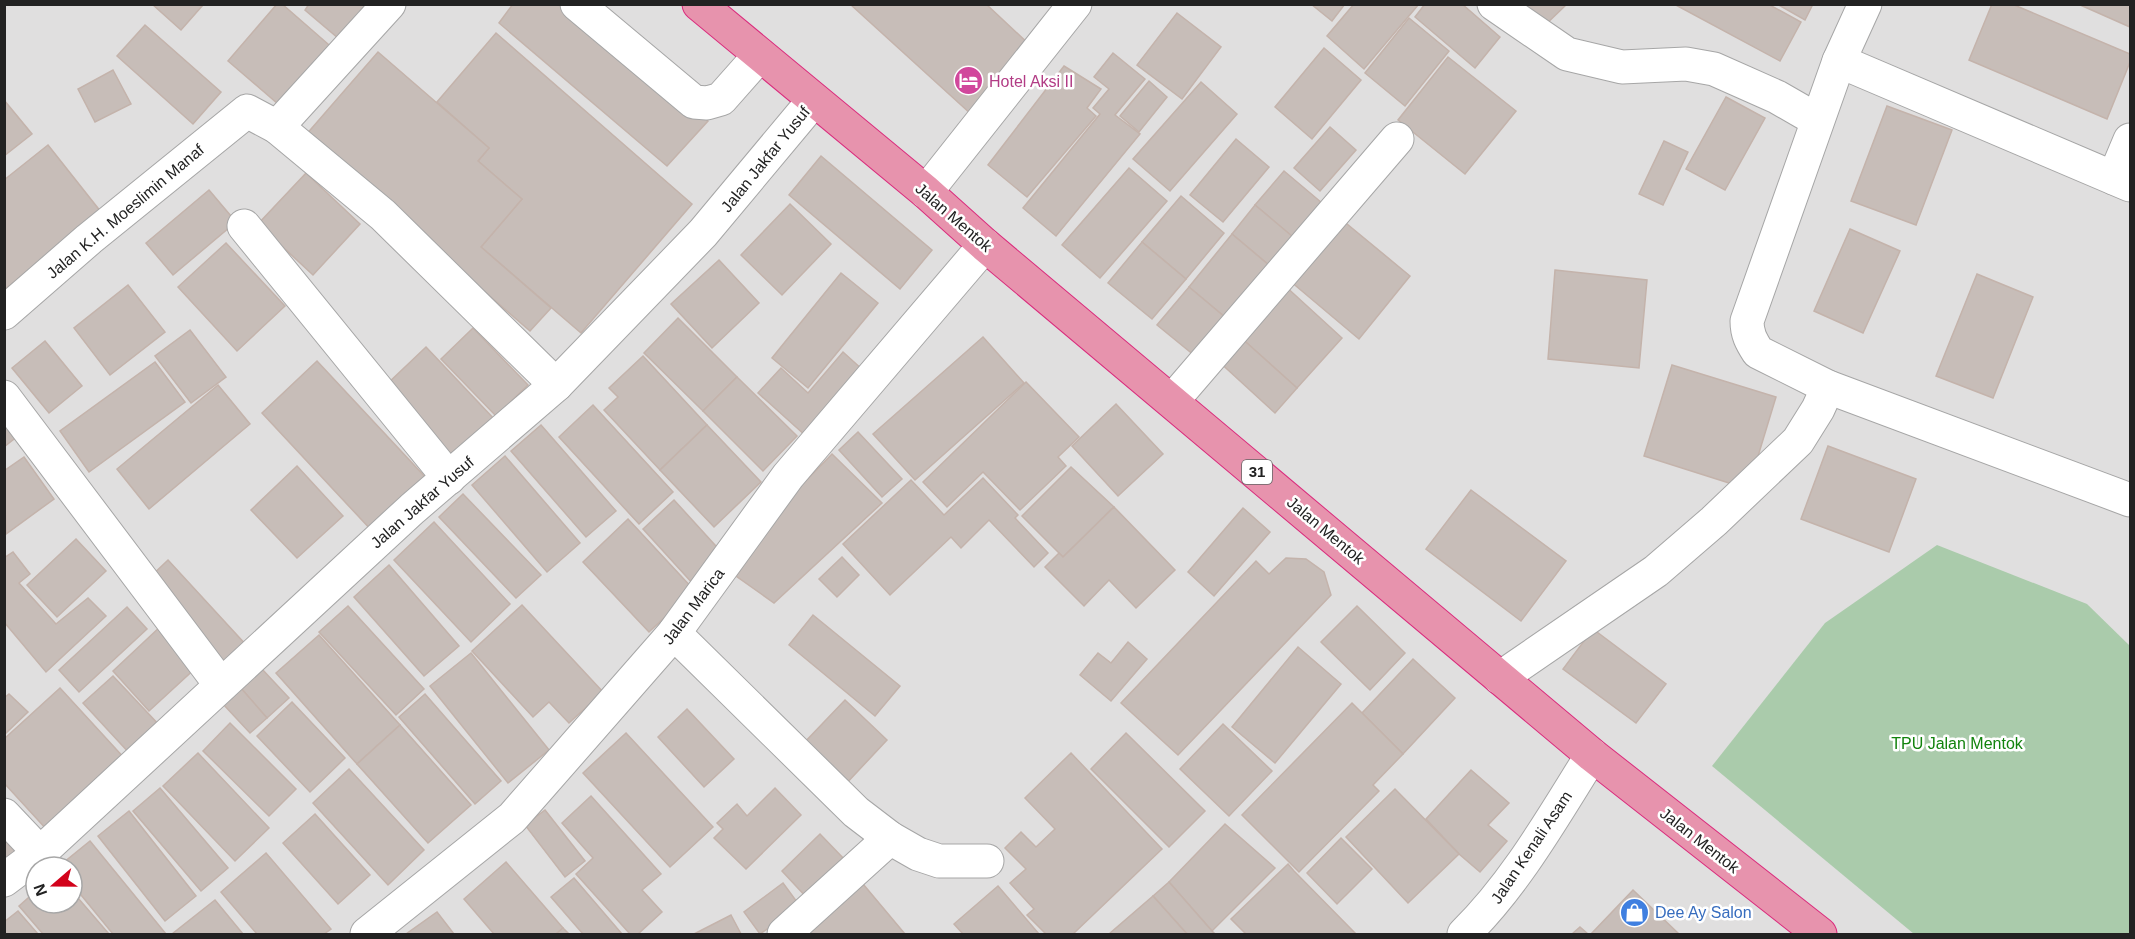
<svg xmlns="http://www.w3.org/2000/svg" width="2135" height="939" font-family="Arial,sans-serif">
	<rect width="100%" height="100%" fill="#f2eee9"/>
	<!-- residential -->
	<path fill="#e0dfdf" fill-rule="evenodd" d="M5,5H2130V934H5ZM36,867H72V903H36Z"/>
	<!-- cemetery -->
	<path fill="#aacbab" d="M1937,545L2087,604L2130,646V934H1914L1712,766L1825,623Z"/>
	<!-- building -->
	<g fill="#c7bdb8" stroke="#c4b3ab" stroke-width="1.5">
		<path d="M152,4H201L203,5L181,30Z"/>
		<path d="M277,4H282L336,51L285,110L228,61Z"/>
		<path d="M309,4H377L345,44L305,10Z"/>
		<path d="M513,4H570L708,121L667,166L499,23Z"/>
		<path d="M850,4H986L1032,47L972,115Z"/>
		<path d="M1311,4H1345L1332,21Z"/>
		<path d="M1354,4H1419L1364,69L1327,36Z"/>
		<path d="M1425,4H1462L1500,37L1475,68L1415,17Z"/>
		<path d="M1516,4H1567L1540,30Z"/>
		<path d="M1674,4H1768L1801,22L1780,61Z"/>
		<path d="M1777,4H1813L1805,20Z"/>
		<path d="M1992,4H2012L2130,54V62L2107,119L1969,60Z"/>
		<path d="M2078,4H2130V27Z"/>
		<path d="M1177,13L1221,47L1182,99L1137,65Z"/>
		<path d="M1409,18L1449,51L1405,106L1365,73Z"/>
		<path d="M145,25L221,92L193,124L117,56Z"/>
		<path d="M496,33L692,204L581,333L481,247L522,199L478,161L489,148L437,102Z"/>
		<path d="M1324,48L1361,80L1312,139L1275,107Z"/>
		<path d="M378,52L489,148L478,161L522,199L481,247L551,308L530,331L305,136Z"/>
		<path d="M1113,53L1145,79L1115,115L1140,134L1056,236L1023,208L1100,114L1093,108L1109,89L1094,77Z"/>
		<path d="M1448,57L1516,111L1465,174L1398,120Z"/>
		<path d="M1064,66L1101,89L1087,108L1096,116L1027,197L988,165Z"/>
		<path d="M113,70L131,104L95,122L78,89Z"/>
		<path d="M1149,81L1167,97L1139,132L1120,116Z"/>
		<path d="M1201,82L1237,114L1170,191L1133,159Z"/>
		<path d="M1726,97L1765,118L1725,190L1686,169Z"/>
		<path d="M4,100L32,134L4,156Z"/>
		<path d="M1887,106L1952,130L1916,225L1851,201Z"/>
		<path d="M1330,127L1356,150L1320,191L1294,168Z"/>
		<path d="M1236,139L1269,167L1223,222L1190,195Z"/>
		<path d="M1664,141L1688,152L1663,205L1639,194Z"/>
		<path d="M48,145L101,212L4,290V180Z"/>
		<path d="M821,156L932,250L900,289L789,195Z"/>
		<path d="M1129,168L1167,201L1100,278L1062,245Z"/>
		<path d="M1284,171L1322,203L1293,237L1255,205Z"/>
		<path d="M306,173L360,224L313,275L258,224Z"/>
		<path d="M209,190L236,222L173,275L146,243Z"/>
		<path d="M1181,196L1224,233L1186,279L1142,242Z"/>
		<path d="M790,204L831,244L782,295L741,255Z"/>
		<path d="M1255,205L1293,237L1270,266L1232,234Z"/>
		<path d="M1341,219L1410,276L1359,339L1290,281Z"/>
		<path d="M1850,229L1900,251L1863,333L1814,311Z"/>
		<path d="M1232,234L1270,266L1226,318L1189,287Z"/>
		<path d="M1142,242L1186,279L1152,319L1108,283Z"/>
		<path d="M226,243L285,306L237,351L178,287Z"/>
		<path d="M719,260L759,303L712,348L671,304Z"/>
		<path d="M1555,270L1647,280L1639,368L1548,359Z"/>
		<path d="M841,273L878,303L808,388L772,358Z"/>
		<path d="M1977,274L2033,297L1993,398L1936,376Z"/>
		<path d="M1283,284L1342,338L1297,388L1238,335Z"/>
		<path d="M128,285L165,332L110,375L74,328Z"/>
		<path d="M1189,287L1226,318L1195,356L1157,325Z"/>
		<path d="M678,318L737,377L703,411L644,353Z"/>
		<path d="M473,328L528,385L496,416L441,359Z"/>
		<path d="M190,330L226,377L191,403L155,356Z"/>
		<path d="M1238,335L1297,388L1275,413L1216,359Z"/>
		<path d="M983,337L1024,383L915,480L873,434Z"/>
		<path d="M45,341L82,386L49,413L12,368Z"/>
		<path d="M426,347L496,421L456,460L385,386Z"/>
		<path d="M843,352L864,371L806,436L758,393L781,368L808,393Z"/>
		<path d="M643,356L707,425L660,470L604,410L618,397L609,388Z"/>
		<path d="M317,361L428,480L373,532L262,413Z"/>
		<path d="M155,362L185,402L89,472L60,431Z"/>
		<path d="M1672,365L1776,397L1748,489L1644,456Z"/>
		<path d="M737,377L797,436L763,471L703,411Z"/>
		<path d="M1026,382L1079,437L1058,457L1066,466L1020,510L983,472L947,507L923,482Z"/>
		<path d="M218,385L250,424L149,509L117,469Z"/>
		<path d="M1116,404L1163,454L1118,496L1072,446Z"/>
		<path d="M593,405L673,492L639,524L559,437Z"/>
		<path d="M4,420L18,436L4,447Z"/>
		<path d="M541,425L616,511L586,537L511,451Z"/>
		<path d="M707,425L761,482L714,527L660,470Z"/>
		<path d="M858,432L902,479L882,497L839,450Z"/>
		<path d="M1828,446L1916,479L1889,552L1801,519Z"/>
		<path d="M832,454L882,503L774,603L736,576L793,494Z"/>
		<path d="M505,456L580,543L547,572L472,485Z"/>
		<path d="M24,457L54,499L6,534L4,471Z"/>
		<path d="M297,466L343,516L297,558L251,510Z"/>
		<path d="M1071,467L1114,507L1063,557L1022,516Z"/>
		<path d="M983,478L1018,515L1015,518L1048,553L1034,567L989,520L961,548L951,537L890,595L843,544L911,480L944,515Z"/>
		<path d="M1471,490L1566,561L1521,621L1426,549Z"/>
		<path d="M463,494L541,575L516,598L439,517Z"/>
		<path d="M674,500L725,556L694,585L643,529Z"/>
		<path d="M1114,507L1175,570L1136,608L1109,580L1084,606L1045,567L1059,553L1063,557Z"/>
		<path d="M1243,508L1270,532L1214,596L1188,572Z"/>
		<path d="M628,519L694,590L649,632L583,562Z"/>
		<path d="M434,522L510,604L471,642L394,560Z"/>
		<path d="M76,539L106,571L57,617L27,585Z"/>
		<path d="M13,552L30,574L19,583L56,624L88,598L106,616L46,672L4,622V558Z"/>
		<path d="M842,557L859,575L837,597L819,579Z"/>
		<path d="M1286,558L1306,559L1324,572L1331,595L1178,755L1121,703L1256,561L1269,574Z"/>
		<path d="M168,560L248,647L227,666L147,580Z"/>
		<path d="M389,565L459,646L424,676L354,597Z"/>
		<path d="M522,605L603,692L569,723L549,702L533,717L472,651Z"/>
		<path d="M348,606L424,689L396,715L319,632Z"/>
		<path d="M1357,606L1405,653L1370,690L1321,642Z"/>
		<path d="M127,607L147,629L79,692L59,670Z"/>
		<path d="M813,615L900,686L875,716L789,645Z"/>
		<path d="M162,625L199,665L149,711L113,671Z"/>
		<path d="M1593,629L1666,684L1636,723L1563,669Z"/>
		<path d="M319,635L400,725L357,764L276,673Z"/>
		<path d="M1128,642L1147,659L1111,701L1080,675L1098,653L1111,663Z"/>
		<path d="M1298,647L1341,684L1275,763L1232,727Z"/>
		<path d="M471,653L549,750L508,783L430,686Z"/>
		<path d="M1413,659L1455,698L1403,754L1362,713Z"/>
		<path d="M261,668L289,698L267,718L240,687Z"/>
		<path d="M113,676L161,727L131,755L83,703Z"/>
		<path d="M240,687L267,718L250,733L223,704Z"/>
		<path d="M60,688L126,760L48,831L4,783V739Z"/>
		<path d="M9,694L28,712L4,735V698Z"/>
		<path d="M425,694L501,781L475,804L399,717Z"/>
		<path d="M845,700L887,740L844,786L802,745Z"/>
		<path d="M292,702L345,758L310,792L257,736Z"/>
		<path d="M1352,703L1403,754L1373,785L1379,791L1299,872L1242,815Z"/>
		<path d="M687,709L734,759L704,787L658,737Z"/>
		<path d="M230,723L296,789L269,816L203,751Z"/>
		<path d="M1223,724L1272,771L1229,816L1180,769Z"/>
		<path d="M400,725L471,805L428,843L357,764Z"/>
		<path d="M626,733L713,827L670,867L583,773Z"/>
		<path d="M1126,733L1205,811L1169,847L1091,769Z"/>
		<path d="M198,753L269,828L235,861L163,786Z"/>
		<path d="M1071,753L1162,849L1073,934H1046L1027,915L1034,909L1010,883L1026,869L1005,848L1021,832L1036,847L1055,829L1025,798Z"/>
		<path d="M349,769L424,850L388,885L313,803Z"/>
		<path d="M1471,770L1509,803L1488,825L1507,841L1480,872L1459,854L1426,819Z"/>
		<path d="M160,788L228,868L201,891L133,811Z"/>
		<path d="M775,788L801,815L746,869L714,838L723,829L717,823L737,804L747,816Z"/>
		<path d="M1395,789L1459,854L1408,903L1346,837Z"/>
		<path d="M591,796L661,874L642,890L662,912L638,934H630L576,874L593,858L562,823Z"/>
		<path d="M545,810L585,861L565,877L525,825Z"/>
		<path d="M129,811L196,896L165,921L98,836Z"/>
		<path d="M315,814L370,875L338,904L283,843Z"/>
		<path d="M1225,824L1275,868L1212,931L1169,882Z"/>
		<path d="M820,834L846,861L808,899L782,871Z"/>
		<path d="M1341,838L1372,869L1337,904L1307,873Z"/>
		<path d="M4,839L17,853L4,863Z"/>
		<path d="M90,841L166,934H113L72,884V867H58Z"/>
		<path d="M266,853L331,929L324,934H257L221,892Z"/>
		<path d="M506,862L563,928L556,934H494L464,899Z"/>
		<path d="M1288,864L1294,871L1356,934H1246L1231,919Z"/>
		<path d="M574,878L622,934H583L551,897Z"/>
		<path d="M858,878L905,934H789Z"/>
		<path d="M1169,882L1212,931L1215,934H1187L1153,896Z"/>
		<path d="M783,883L800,906L760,934L744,912Z"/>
		<path d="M998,886L1039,934H963L954,924Z"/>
		<path d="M1633,890L1679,934H1591Z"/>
		<path d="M36,891V903H72V891L109,934H43L19,906Z"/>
		<path d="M1153,896L1187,934H1109Z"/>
		<path d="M215,900L243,934H172Z"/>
		<path d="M18,911L38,934H4V922Z"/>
		<path d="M437,912L454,934H406Z"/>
		<path d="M731,915L741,934H694Z"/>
		<path d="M1580,927L1588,934H1572Z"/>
		<path d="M563,928L569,934H556Z"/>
	</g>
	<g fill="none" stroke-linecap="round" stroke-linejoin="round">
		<defs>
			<g id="minor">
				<path d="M577,4L694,102L707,103L721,99L760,55"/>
				<path d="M1494,4L1567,54L1622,67L1686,64L1714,69L1777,97L1817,120"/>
				<path d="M1865,4L1839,61L1747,321C1747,334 1751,341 1758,352L1828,387L2130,500"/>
				<path d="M1839,61L2130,185"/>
				<path d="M277,127L389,4"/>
				<path d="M2114,178L2130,140"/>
				<path d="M926,192L1075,4"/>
				<path d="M244,226L449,478"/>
				<path d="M4,313L89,239L247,111L277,127L383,215L556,385"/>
				<path d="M4,397L221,685"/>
				<path d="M1172,401L1397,139"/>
				<path d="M674,633L856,812L890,838L918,854L939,861H987"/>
				<path d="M1500,678L1656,571L1714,521L1798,441L1818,409L1828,387"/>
				<path d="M4,815L40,853"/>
				<path d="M4,880L40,853L412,509L556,385L703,233L814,100"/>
				<path d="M367,934L512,818L674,633L788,476L985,245"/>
				<path d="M784,934L890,838"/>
				<path d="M1464,934C1516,883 1553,817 1592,755"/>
			</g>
			<path id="highway" d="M699,4L926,192L985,245L1592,755L1820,934"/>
		</defs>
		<!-- minor casing -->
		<use href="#minor" stroke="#a6a6a6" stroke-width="35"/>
		<!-- highway casing -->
		<use href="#highway" stroke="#da2c7d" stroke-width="35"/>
		<!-- minor -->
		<use href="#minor" stroke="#fff" stroke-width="33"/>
		<!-- highway -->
		<use href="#highway" stroke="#e793ad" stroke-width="33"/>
	</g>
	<!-- icons -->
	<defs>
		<symbol id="hotel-disc" viewBox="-11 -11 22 22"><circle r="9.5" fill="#d1479c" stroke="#fff"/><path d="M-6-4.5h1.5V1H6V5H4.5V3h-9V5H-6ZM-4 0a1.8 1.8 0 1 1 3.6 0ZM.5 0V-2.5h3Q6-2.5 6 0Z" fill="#fff"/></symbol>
		<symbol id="shop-disc" viewBox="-11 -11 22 22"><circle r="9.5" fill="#3f7fe0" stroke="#fff"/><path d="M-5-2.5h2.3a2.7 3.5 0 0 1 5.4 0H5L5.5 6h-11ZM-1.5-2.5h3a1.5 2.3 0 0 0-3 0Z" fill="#fff"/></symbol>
	</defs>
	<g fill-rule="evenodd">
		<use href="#hotel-disc" x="952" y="64" width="33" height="33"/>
		<use href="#shop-disc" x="1618" y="896" width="33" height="33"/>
	</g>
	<g text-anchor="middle" stroke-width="5" stroke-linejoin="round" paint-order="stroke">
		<!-- shield labels -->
		<rect fill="#fff" stroke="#646464" stroke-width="1.5" x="1242" y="460" width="30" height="24" rx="4.5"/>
		<g font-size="15" font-weight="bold" fill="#222">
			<text x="1257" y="477">31</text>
		</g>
		<!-- hotel labels -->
		<g font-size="16" fill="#b23c85" stroke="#fff" text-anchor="start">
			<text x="989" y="87">Hotel Aksi II</text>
		</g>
		<!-- street labels -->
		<g font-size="16" fill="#222" stroke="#fff">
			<text transform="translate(765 159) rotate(-51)" y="6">Jalan Jakfar Yusuf</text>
			<text transform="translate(125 211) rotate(-40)" y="6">Jalan K.H. Moeslimin Manaf</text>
			<text transform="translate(954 217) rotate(41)" y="6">Jalan Mentok</text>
			<text transform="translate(422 502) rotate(-41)" y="6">Jalan Jakfar Yusuf</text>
			<text transform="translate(1326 530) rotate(40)" y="6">Jalan Mentok</text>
			<text transform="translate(693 606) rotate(-53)" y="6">Jalan Marica</text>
			<text transform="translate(1700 840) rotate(38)" y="6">Jalan Mentok</text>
			<text transform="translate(1531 847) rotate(-56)" y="6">Jalan Kenali Asam</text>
		</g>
		<!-- park labels -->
		<g font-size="16" fill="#12830d" stroke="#fff">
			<text x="1957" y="749">TPU Jalan Mentok</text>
		</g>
		<!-- shop labels -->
		<g font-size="16" fill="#366cbe" stroke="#fff" text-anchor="start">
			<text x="1655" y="918">Dee Ay Salon</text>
		</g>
	</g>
	<!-- border -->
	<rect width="2135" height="939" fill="none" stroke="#222222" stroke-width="12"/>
	<!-- north arrow -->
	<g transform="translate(54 885) rotate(250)"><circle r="28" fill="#ffffff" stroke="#a7a7a7" stroke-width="1.5"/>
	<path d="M0-4.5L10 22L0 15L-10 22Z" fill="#d2021b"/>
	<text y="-9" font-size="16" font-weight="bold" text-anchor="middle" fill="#222222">N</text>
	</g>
</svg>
